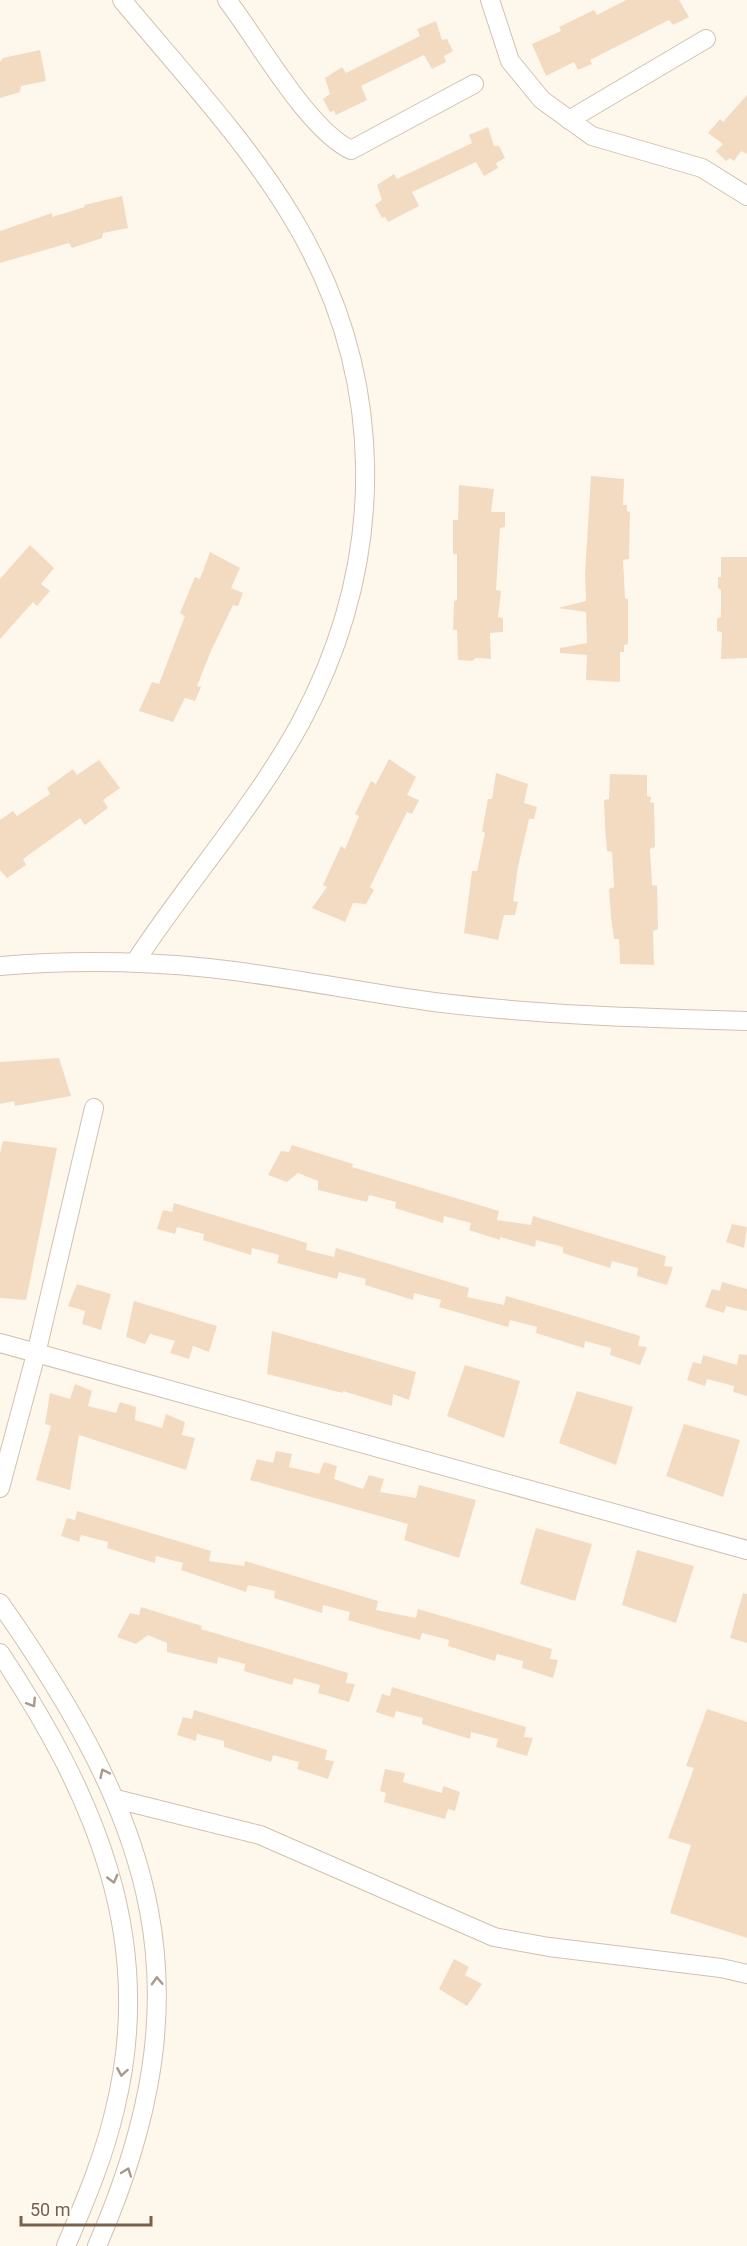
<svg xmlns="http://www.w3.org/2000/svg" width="747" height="2246" font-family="Roboto,sans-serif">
	<rect width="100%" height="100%" fill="#fdf8eb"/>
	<!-- building -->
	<g fill="#f3dbc2">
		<path d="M626,0H679L689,17L673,25L669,20L590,60L592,64L578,70L574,62L546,76L532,44L561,31L559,27L594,10L597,15Z"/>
		<path d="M436,21L442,40L447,39L453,51L444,56L446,62L432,69L424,55L361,86L367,100L336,115L334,111L330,112L323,99L330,94L325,78L342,67L346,73L420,36L417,29Z"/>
		<path d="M40,50L46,81L21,86L20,92L0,98V62L3,58Z"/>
		<path d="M747,95V154L741,151L734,161L730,158L726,161L716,151L723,144L708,133L720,119L723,122Z"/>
		<path d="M488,127L494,146H499L505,158L496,163L498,168L484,176L476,162L412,192L419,206L388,222L385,217L382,218L375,205L382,200L377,185L394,174L397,179L472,143L469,135Z"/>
		<path d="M122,196L128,228L103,233L102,238L72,248L69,243L0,263V231L52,213V217L85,207L84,205Z"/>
		<path d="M591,476L624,479L623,505H627V511L630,512L629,559L623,560L625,598L628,599V644L624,645V652H620V682L586,680L587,655L560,653V648L587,643L586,612L558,608L586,601L585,574Z"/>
		<path d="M459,485L494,489L491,512H505V527L500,528L496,590L501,591L498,617L503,618V632L490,633L491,659L476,658L472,661L458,660L457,630H453L454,601L457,600V554H453V520H458Z"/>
		<path d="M30,545L54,568L41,584L50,591L37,606L33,602L0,639V579Z"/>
		<path d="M210,552L240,568L231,588L243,593L238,606L233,605L211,651L197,686L201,687L195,701L185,698L173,722L139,711L152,682L159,684L185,616L180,613L195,577L200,579Z"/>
		<path d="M721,557H747V658L721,659L722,632L717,631V618L721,617V590L718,588V577H721Z"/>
		<path d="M389,759L416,777L407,795L419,800L412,814L407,812L386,854L370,887L374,890L366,904L353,903L345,922L312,908L327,887L323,885L341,846L345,849L359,816L355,814L371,781L376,784Z"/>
		<path d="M99,760L120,788L103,800L108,808L85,825L80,818L23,859L26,865L7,878L0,870V820L13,811L17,816L50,794L47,788L73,769L77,775Z"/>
		<path d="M496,773L528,784L524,803L537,807L534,819H529L518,867L513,901L518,902L515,915H504L498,940L464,933L472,871H477L485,833L482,831L488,799H492Z"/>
		<path d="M610,774L647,775V796L651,797L650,802L654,803L655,847L650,849L652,885L657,886L658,929L653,931L654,965L620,964L619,939H614L611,918L609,889L614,887L612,852L607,851L605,827L604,800L609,799Z"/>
		<path d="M59,1058L71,1096L15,1106L14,1101L0,1104V1062Z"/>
		<path d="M3,1141L57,1148L26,1300L0,1298V1153Z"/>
		<path d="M292,1145L353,1164L352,1167L499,1211L497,1220L531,1225L533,1216L666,1256L664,1266L673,1267L667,1285L637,1276L638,1268L612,1261L610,1268L563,1253V1247L536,1240L535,1247L500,1237V1240L469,1230L471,1223L444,1216L443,1223L395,1208L396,1202L369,1195L367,1202L318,1190V1181L298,1173L287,1182L268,1175L281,1151L289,1152Z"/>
		<path d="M174,1203L307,1243L306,1250L334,1257L336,1248L469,1288L467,1297L504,1305L506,1296L568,1314L640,1336L638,1346L647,1347L640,1365L610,1355L611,1348L585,1341L584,1348L536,1333L537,1327L510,1320L508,1327L439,1307L441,1300L414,1293L413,1300L365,1285L366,1279L339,1272L337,1279L277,1263L279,1255L252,1248L251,1255L203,1240L204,1234L177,1227L175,1234L157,1229L163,1210L172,1212Z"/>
		<path d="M732,1224L747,1227L744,1248L726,1242Z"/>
		<path d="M722,1282L747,1289V1311L726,1306L724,1313L705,1307L712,1289L720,1291Z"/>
		<path d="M77,1284L111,1294L101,1330L82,1324L85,1311L68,1306Z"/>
		<path d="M134,1301L217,1326L209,1352L193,1346L189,1359L170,1353L175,1341L150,1334L145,1344L126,1337Z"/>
		<path d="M272,1331L416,1372L409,1400L393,1394L392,1406L343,1391V1393L267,1374Z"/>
		<path d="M739,1354L747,1355V1396L733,1392L734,1386L707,1379L705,1386L687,1380L693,1362L701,1364L703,1355L737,1365Z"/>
		<path d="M465,1365L520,1381L504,1438L447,1416Z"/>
		<path d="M75,1384L92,1391L88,1406L116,1413L120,1402L136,1407L135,1420L162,1428L166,1414L185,1422L182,1435L195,1438L186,1470L79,1435L70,1490L36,1480L51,1426L45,1424L50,1393L70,1399Z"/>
		<path d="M577,1391L633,1407L616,1465L559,1443Z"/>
		<path d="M684,1424L740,1440L723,1497L666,1476Z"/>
		<path d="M276,1451L292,1454L289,1467L319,1474L324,1462L337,1466L334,1479L363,1489L369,1475L384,1479L380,1492L416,1498L419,1485L476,1500L459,1558L404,1540L408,1524L250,1480L257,1459L273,1463Z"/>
		<path d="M77,1511L211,1551L209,1561L244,1566L245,1561L378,1601L376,1610L416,1618L418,1609L480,1627L552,1649L550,1659L558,1660L553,1678L522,1668L523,1661L497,1654L495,1661L448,1646L449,1640L422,1633L420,1640L379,1629L348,1620L350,1612L323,1605L322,1613L274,1598L275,1591L248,1585L246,1592L181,1570L183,1563L156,1556L155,1563L107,1548L108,1542L81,1535L79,1542L61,1536L67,1518L75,1520Z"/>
		<path d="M536,1528L592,1544L575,1601L520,1584Z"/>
		<path d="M637,1550L694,1566L676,1623L622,1605Z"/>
		<path d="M743,1593L747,1594V1643L730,1638Z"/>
		<path d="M141,1607L202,1626L201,1629L348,1673L346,1683L355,1684L349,1702L318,1693L320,1685L294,1678L292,1685L244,1671L245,1664L218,1657L217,1664L167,1652V1643L148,1635L136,1644L117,1637L130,1613L139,1615Z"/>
		<path d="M392,1687L526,1727L524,1737L533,1738L527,1756L496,1747L498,1739L471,1732L470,1739L422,1724L423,1718L396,1711L394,1718L376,1712L382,1694L390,1696Z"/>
		<path d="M707,1709L747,1722V1938L670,1913L691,1845L668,1838L694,1768L686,1766Z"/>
		<path d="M194,1710L327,1750L325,1760L334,1761L328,1779L297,1769L299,1762L273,1755L271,1762L224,1747V1741L197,1734L196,1741L177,1735L183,1717L192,1719Z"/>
		<path d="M385,1769L405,1773L403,1782L442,1793L443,1786L460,1792L455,1811L448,1809L445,1819L384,1802L386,1793L380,1791Z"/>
		<path d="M454,1959L469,1967L465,1975L482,1984L467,2006L439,1989Z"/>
	</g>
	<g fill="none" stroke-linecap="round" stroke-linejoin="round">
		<defs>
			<g id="minor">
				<path d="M122,0C180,70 245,139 292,217C388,376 388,559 301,722C254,808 188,881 135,962"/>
				<path d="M227,0C258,40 307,129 351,150L474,84"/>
				<path d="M490,0L510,61L542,100L592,136L702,168L747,196"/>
				<path d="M569,120L706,39"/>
				<path d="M0,966C70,960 139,961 209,968C284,976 359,992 434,1002C538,1015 642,1018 747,1021"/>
				<path d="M0,1343L747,1550"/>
				<path d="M0,1488L36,1354L94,1108"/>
				<path d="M0,1603C155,1824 210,1988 97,2246"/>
				<path d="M0,1653C94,1795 157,1937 115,2109C104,2157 85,2201 66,2246"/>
				<path d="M116,1799L260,1835L494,1937L549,1947L721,1968L747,1974"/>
			</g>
		</defs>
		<!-- minor casing -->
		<use href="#minor" stroke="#d1c1af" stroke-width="20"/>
		<!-- minor -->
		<use href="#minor" stroke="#fff" stroke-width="18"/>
	</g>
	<!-- one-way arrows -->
	<defs><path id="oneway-chevron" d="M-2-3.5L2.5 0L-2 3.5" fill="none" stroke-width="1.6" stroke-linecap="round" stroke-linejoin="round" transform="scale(1.5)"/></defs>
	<g stroke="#a9988b">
		<use href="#oneway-chevron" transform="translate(32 1703) rotate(58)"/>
		<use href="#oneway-chevron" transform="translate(104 1773) rotate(-115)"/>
		<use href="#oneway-chevron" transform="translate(113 1879) rotate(75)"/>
		<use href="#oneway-chevron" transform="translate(157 1981) rotate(-93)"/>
		<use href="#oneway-chevron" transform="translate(122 2072) rotate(100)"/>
		<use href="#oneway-chevron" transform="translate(127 2172) rotate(-70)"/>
	</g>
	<!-- scale -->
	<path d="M21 2216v9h130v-9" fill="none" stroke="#7a614c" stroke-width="3"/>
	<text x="30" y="2216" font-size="18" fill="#7a614c" stroke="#fffbf2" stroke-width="4.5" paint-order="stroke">50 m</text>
</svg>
